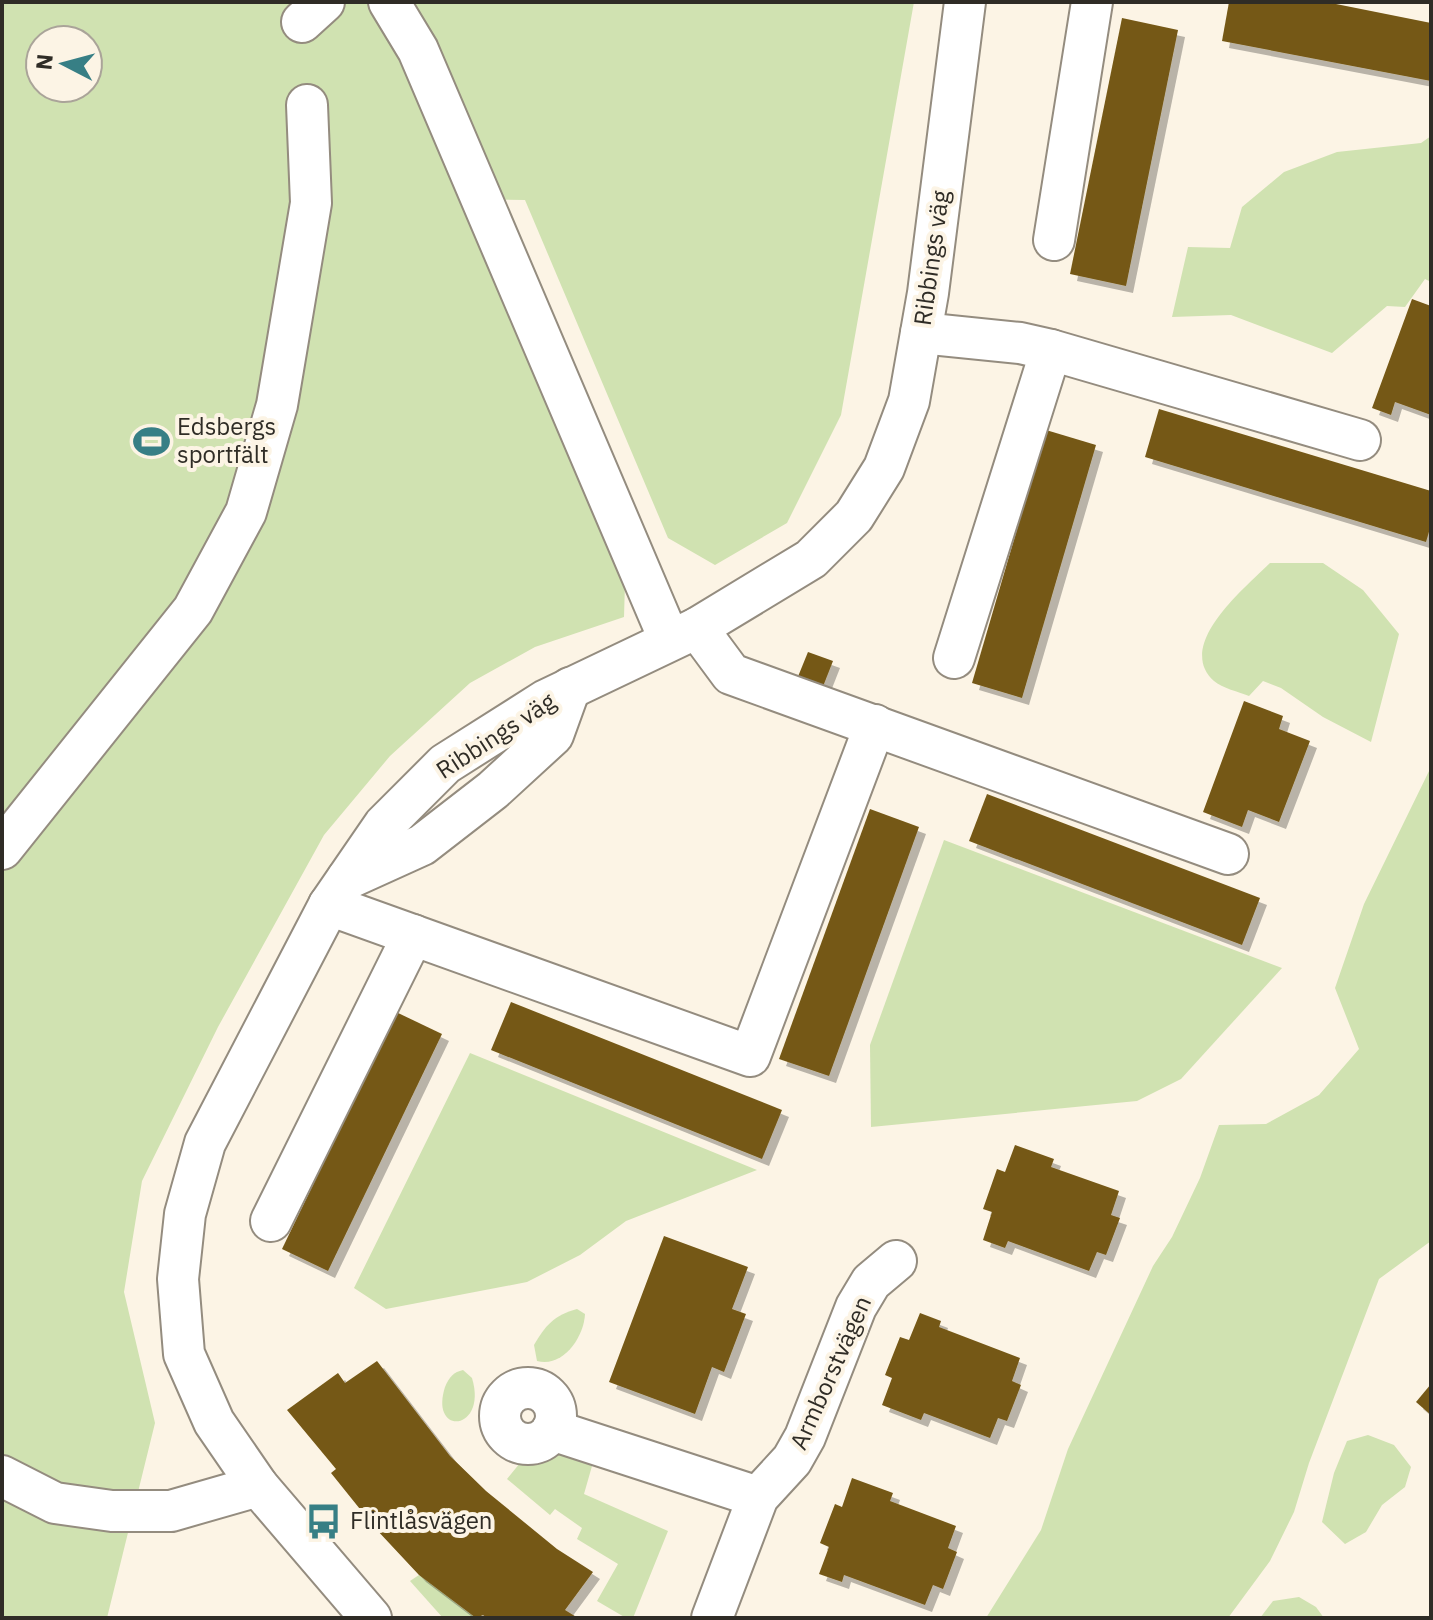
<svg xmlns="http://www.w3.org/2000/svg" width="1433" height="1620" font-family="'IBM Plex Sans',sans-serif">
	<defs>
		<filter id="shadow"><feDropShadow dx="7" dy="7" stdDeviation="0" flood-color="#0004"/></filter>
	</defs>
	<rect width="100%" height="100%" fill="#fcf4e5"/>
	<!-- green -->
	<g fill="#d0e2b1" fill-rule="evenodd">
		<path d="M2,2H914L841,415L787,523L715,565L668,538L525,200L474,199L625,583L624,617L535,647L470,683L390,756L324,835L218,1027L142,1181L124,1292L155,1423L107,1618H2ZM40,40H88V88H40Z"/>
		<path d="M1431,136V282L1425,279L1405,307L1387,306L1332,353L1231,315L1172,317L1188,247L1230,248L1242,207L1284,172L1337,152L1421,143Z"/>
		<path d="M1270,563H1323L1363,590L1399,634L1371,742L1323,717L1281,688L1263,681L1249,696C1239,692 1222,688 1214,681C1174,645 1246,587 1270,563Z"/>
		<path d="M1431,767V1241L1379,1279L1309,1463L1294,1512L1270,1561L1228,1618H986L1041,1530L1068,1449L1153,1266L1172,1237L1200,1178L1219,1125L1266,1124L1319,1095L1359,1049L1335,988L1364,904Z"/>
		<path d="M944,840L1282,968L1181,1079L1137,1101L871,1127L870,1045Z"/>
		<path d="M470,1053L757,1170L626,1221L580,1255L527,1282L386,1309L354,1288Z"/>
		<path d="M577,1309L585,1314C584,1337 563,1368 537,1361L534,1345C545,1326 554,1315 577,1309Z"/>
		<path d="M463,1370L472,1378C488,1431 429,1437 445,1387C449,1377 454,1372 463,1370Z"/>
		<path d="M1368,1435L1394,1445L1411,1467L1405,1487L1382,1505L1366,1532L1345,1544L1322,1522L1334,1473L1347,1441Z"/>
		<path d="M561,1451L592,1466L584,1494L668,1531L633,1618H626L597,1601L618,1564L577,1539L582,1528L555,1509L550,1515L507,1479L520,1463L541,1460Z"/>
		<path d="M419,1575L476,1618H443L410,1581Z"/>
		<path d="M1299,1597L1316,1607L1324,1618H1260L1273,1601Z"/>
	</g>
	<!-- building -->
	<g fill="#755816" filter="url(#shadow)">
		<path d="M1229,2H1326L1431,23V81L1222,41Z"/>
		<path d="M1122,18L1178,30L1126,286L1070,274Z"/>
		<path d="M1412,299L1431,306V415L1395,402L1391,415L1372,408Z"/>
		<path d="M1159,409L1431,491V525L1426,542L1145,457Z"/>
		<path d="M1046,430L1096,445L1022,698L972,683Z"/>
		<path d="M808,652L833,661L822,689L797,679Z"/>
		<path d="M1244,701L1283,716L1279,729L1310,741L1279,822L1248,810L1242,827L1203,812Z"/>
		<path d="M987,794L1260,898L1242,945L969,841Z"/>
		<path d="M870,809L919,827L829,1076L779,1059Z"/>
		<path d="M511,1002L782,1110L762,1159L491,1050Z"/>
		<path d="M396,1012L442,1034L328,1271L282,1249Z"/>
		<path d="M1015,1145L1054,1159L1051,1167L1119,1191L1111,1215L1120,1218L1106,1255L1097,1252L1089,1271L1008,1241L1005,1248L983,1240L992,1212L983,1209L997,1169L1005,1172Z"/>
		<path d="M664,1236L748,1267L732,1309L746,1314L724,1372L712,1367L695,1414L609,1382Z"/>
		<path d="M920,1313L941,1321L939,1327L1020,1358L1012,1381L1021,1385L1007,1421L998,1418L990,1438L924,1413L921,1420L882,1405L892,1378L885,1375L900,1337L909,1340Z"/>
		<path d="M377,1361L450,1456L486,1491L557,1549L593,1572L565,1610L578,1618H487L483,1615L476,1618L419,1575L376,1529L331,1473L336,1469L287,1410L338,1373L345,1383Z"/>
		<path d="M1431,1384V1415L1416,1402Z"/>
		<path d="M852,1478L893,1493L890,1501L956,1526L948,1548L957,1552L943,1589L933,1585L925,1605L844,1575L842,1582L819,1574L829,1547L820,1543L835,1504L842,1507Z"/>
	</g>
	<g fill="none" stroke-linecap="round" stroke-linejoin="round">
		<defs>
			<g id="minor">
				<path d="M389,2L418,50L669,639"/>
				<path d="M302,22L324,2"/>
				<path d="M1054,240L1092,2"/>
				<path d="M921,333L1020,343L1051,350L1360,440"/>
				<path d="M697,628L731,674L1228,854"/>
				<path d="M954,658L1051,350"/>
				<path d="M2,849L193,610L246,512L277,405L311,203L307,105"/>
				<path d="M347,879L422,845L493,790L553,735L570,688"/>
				<path d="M329,905L750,1056L875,725"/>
				<path d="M271,1221L413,935"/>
				<circle cx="528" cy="1416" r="28"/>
				<path d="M552,1430L758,1497"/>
				<path d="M2,1476L55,1503L112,1511H171L258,1486"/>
				<path d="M371,1618L258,1486L214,1422L184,1354L178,1279L185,1214L205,1143L329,905L384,825L445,764L546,700L697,628L811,559L854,516L884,468L909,401L928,293L965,2"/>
				<path d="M712,1618L758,1497L792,1460L805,1437L856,1307L871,1282L896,1261"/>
			</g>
		</defs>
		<!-- minor casing -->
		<use href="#minor" stroke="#948c7f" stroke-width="44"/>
		<!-- minor -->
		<use href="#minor" stroke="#fff" stroke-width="40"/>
	</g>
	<!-- icons -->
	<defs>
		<symbol id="stadium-bare" viewBox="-9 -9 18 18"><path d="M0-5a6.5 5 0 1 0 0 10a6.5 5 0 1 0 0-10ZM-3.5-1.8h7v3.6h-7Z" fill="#377f85" stroke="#fcf4e5" stroke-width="2.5" paint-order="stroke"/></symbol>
		<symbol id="bus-bare" viewBox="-9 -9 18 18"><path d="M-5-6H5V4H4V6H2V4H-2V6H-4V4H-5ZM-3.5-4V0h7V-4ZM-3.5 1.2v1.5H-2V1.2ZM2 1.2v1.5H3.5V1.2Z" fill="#377f85" stroke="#fcf4e5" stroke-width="2.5" paint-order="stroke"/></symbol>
	</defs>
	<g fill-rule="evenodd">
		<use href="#stadium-bare" x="126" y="416" width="51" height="51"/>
		<use href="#bus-bare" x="298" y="1496" width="51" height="51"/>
	</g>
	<g text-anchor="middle" stroke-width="8" stroke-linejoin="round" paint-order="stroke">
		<!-- street labels -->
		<g font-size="24" fill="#2f2c26" stroke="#fcf4e5">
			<text transform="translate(932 258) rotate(-82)" y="8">Ribbings väg</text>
			<text transform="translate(496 736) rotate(-33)" y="8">Ribbings väg</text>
			<text transform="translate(831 1373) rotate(-66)" y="8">Armborstvägen</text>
		</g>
		<!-- poi labels -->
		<g font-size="24" fill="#2f2c26" stroke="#fcf4e5" text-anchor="start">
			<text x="177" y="435">Edsbergs<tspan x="177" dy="28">sportfält</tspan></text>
			<text x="350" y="1529">Flintlåsvägen</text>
		</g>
	</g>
	<!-- border -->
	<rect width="1433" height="1620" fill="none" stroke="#2f2c26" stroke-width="8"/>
	<!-- north arrow -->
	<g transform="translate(64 64) rotate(276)"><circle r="38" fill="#fcf4e5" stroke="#aaa499" stroke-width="2"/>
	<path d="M0-6L14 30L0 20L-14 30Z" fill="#377f85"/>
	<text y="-12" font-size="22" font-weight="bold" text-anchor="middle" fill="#2f2c26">N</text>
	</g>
</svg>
